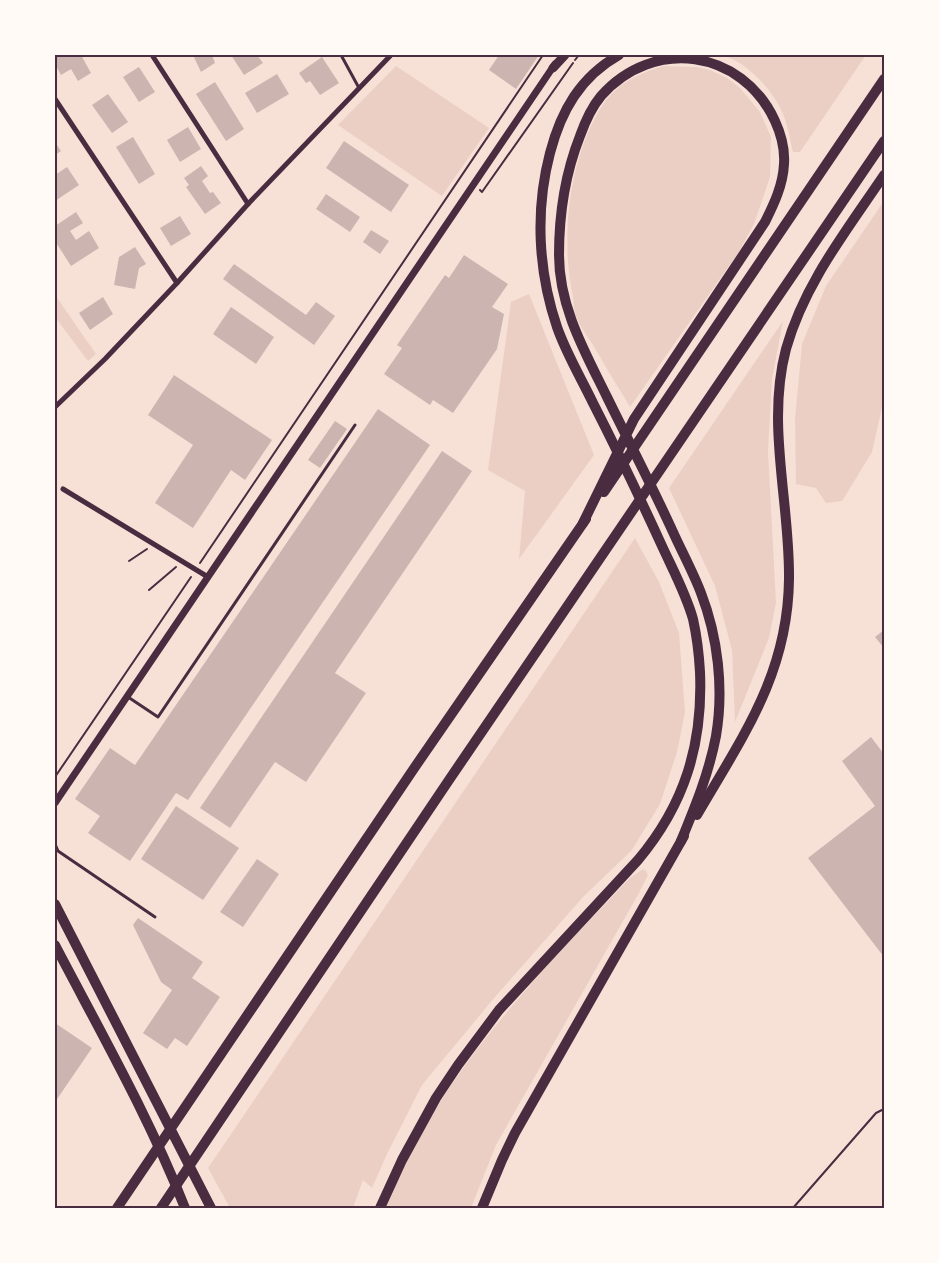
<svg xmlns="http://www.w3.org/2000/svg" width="939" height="1263" font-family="Helvetica,sans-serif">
	<rect width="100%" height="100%" fill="#f7e1d7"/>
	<!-- green -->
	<g fill="#ebcfc5">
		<path d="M722,55H866L800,152H793C790,140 788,126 783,114C774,91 746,61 722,55Z"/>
		<path d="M396,66L489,128L442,196L338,125Z"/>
		<path d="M664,66L697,67L710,70L727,78L740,88L760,112L771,137L770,177L754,224L738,253L630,407C618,387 605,366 593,345C588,337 581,328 577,319C574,313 574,304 573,297C560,237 569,155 604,103C618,83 642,72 664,66Z"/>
		<path d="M884,201V399L872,452L842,501L826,503L816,488L796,484L795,419L802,344L826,286Z"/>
		<path d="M529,294L594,455L519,559L525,491L488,470L511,302Z"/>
		<path d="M55,295L96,354L88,361L55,317Z"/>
		<path d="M783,321L772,379L768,451L776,603L769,638L735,722L732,650L715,586L669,488Z"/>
		<path d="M635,538L659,582L679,633L685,712L677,752L660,804L632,850L583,897L495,997L422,1085L387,1154L372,1188L363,1180L353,1208H230L208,1168Z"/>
		<path d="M643,869L646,871L648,875L639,893L496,1145L471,1208H386C436,1077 535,978 630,878Z"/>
	</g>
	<!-- building -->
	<g fill="#ccb4b1">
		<path d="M55,55H81L91,73L78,81L71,69L61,75L55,64Z"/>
		<path d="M193,55H212L215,63L201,72Z"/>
		<path d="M231,55H257L263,63L244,75Z"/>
		<path d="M499,55H539L516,89L489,70Z"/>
		<path d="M322,57L339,83L320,95L310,81L306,83L299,73Z"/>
		<path d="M139,67L155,92L139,102L123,77Z"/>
		<path d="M277,74L289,94L257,113L245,93Z"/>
		<path d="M215,82L244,129L226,141L196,94Z"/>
		<path d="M108,94L128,122L112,133L92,105Z"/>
		<path d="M188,127L201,149L180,162L167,140Z"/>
		<path d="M133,137L155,174L139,184L116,147Z"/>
		<path d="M344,141L409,185L391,212L326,168Z"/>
		<path d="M55,142L61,151L55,155Z"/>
		<path d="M201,166L208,176L202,181L210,193L213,192L221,203L205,214L186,187L189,185L184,178Z"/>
		<path d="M67,167L79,185L55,201V175Z"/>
		<path d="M326,194L360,217L350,232L316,209Z"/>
		<path d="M76,212L83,223L70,231L76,240L89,231L99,248L71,266L55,241V226Z"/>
		<path d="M180,216L191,234L171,246L160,228Z"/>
		<path d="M371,230L389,241L380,254L363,242Z"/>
		<path d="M135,247L146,264L139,268L135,289L114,285L119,257Z"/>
		<path d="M464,255L508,284L492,307L504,314L497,349L453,413L433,400L430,405L384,374L402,348L397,345L445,275L449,278Z"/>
		<path d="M234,264L306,315L316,302L335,316L314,345L223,279Z"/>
		<path d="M103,297L113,314L90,330L79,313Z"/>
		<path d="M231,307L274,337L256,364L213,334Z"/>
		<path d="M174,375L272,440L245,480L231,470L193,528L155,503L193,445L148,415Z"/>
		<path d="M378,409L430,445L188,800L176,793L130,861L88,833L100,816L75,799L110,748L135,765Z"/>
		<path d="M335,421L347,429L320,468L308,460Z"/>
		<path d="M442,451L472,471L335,673L366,693L306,782L275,762L230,828L200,808Z"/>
		<path d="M884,630V648L875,637Z"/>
		<path d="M871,737L884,754V957L808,858L875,806L842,761Z"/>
		<path d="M176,806L239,848L203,900L141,859Z"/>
		<path d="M257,859L279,874L243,927L220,912Z"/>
		<path d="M138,918L203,962L192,978L220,997L187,1046L175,1038L167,1049L143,1033L172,990L161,982L133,925Z"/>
		<path d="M55,1023L92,1048L55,1102Z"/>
	</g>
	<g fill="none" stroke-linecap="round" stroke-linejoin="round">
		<!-- path -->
		<g stroke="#4a2c40" stroke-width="2">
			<path d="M575,60L579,55"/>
			<path d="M480,190L482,192L573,63"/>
			<path d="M129,561L147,549"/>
			<path d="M200,563L543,55"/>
			<path d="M149,590L176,567"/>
			<path d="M55,777L191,577"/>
			<path d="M793,1208L876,1113L884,1109"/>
		</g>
		<!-- service -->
		<g stroke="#4a2c40" stroke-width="3">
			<path d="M341,55L359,88"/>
			<path d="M128,697L158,717L355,425"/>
			<path d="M55,844L58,851L155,917"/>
		</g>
		<!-- minor -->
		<g stroke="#4a2c40" stroke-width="5">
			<path d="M152,55L248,204"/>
			<path d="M55,99L177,283"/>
			<path d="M55,407L105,359L177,283L248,204L391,55"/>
			<path d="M63,489L208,577"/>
		</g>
		<!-- tertiary -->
		<path stroke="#4a2c40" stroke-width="7" d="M55,803L555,64"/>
		<!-- primary -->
		<path stroke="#4a2c40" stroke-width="9" d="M553,68L565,55"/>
		<!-- motorway -->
		<g stroke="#4a2c40" stroke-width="10">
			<path d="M604,492L884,79"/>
			<path d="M583,523L634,419L765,222C774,204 783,185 784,164C785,149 781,134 775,121C742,49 653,37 601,96C591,108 585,122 580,136C565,174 559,214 559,255C559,307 585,352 607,397C629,442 652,486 673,532C682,552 693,572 701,593C718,637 724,689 716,736C709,773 695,807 681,841"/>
			<path d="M697,815C743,736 788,674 789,579C790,502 766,425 786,349C804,284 847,230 884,175"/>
			<path d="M55,904L211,1208"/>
			<path d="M55,945C100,1031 149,1117 185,1208"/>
			<path d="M117,1208L417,764L586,519"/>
			<path d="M161,1208L449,780L884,141"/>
			<path d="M380,1208L402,1160L436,1098L458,1065L499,1010L638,860C685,804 703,744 700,672C699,654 697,637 693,619C686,594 673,570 662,546C640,498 617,450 593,403C581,378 566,353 557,327C538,271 535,210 550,153C561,111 580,77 619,55"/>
			<path d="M482,1208L502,1160L515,1133L684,836"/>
		</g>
	</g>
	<!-- border -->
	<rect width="939" height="1263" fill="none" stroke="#fffaf5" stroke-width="112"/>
	<rect x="56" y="56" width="827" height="1151" fill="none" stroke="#4a2c40" stroke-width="2"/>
</svg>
